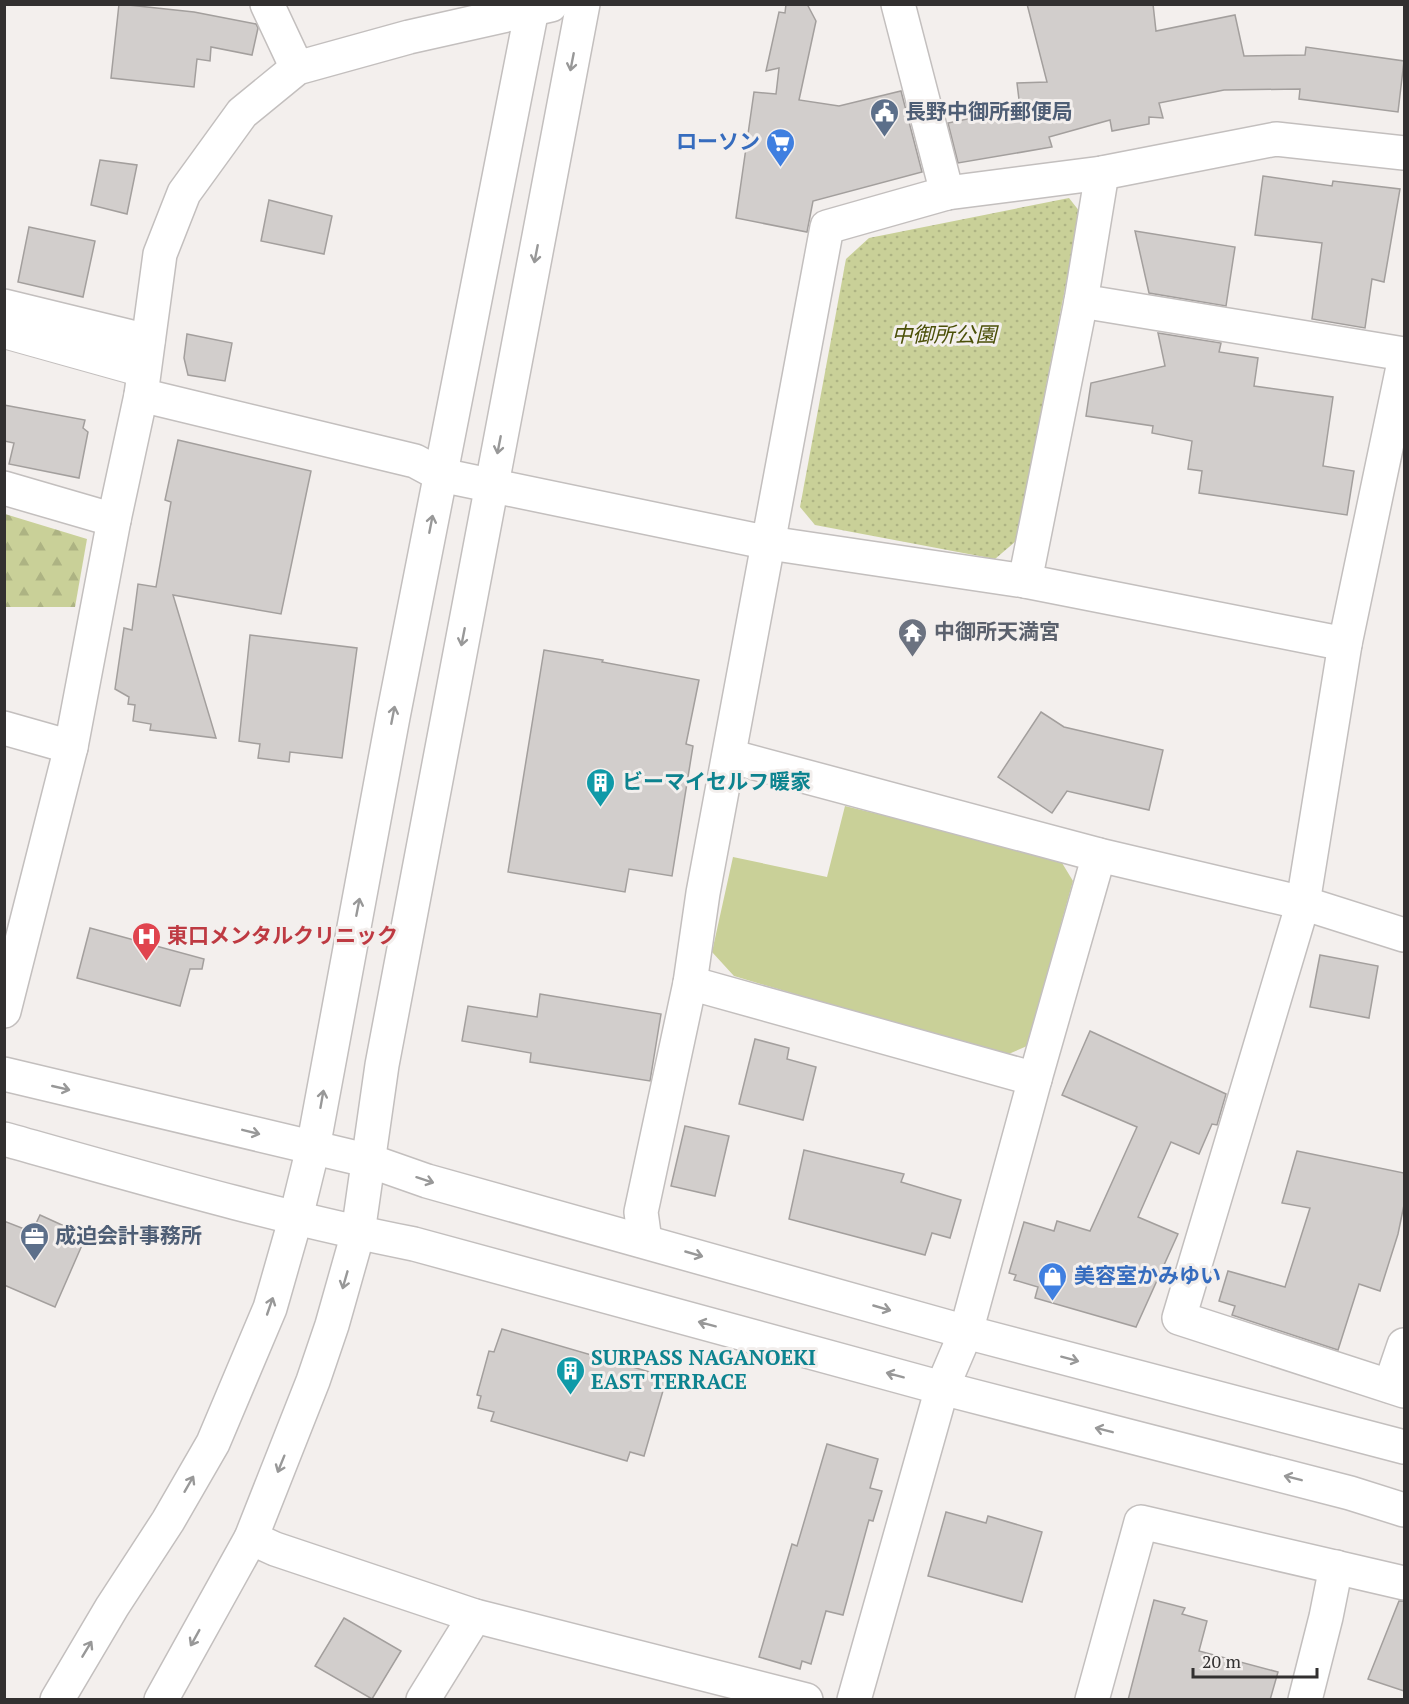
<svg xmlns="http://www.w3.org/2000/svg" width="1409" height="1704" font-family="'PT Serif','Noto Sans JP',serif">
	<defs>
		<pattern id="forest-firs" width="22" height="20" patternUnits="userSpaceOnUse" patternTransform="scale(1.5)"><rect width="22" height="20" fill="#c9d098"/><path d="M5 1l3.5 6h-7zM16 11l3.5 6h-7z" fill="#adb383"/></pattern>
		<pattern id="park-dots" width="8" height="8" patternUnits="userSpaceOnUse" patternTransform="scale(1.5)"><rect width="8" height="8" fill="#c9d098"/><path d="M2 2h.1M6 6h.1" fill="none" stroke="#adb383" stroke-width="1.8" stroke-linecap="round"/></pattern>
	</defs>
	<rect width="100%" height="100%" fill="#f3efed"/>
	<!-- grass -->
	<path fill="#c9d098" d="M845,806L1059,858L1073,881L1027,1046L1004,1056L734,976L712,952L733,857L827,877Z"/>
	<!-- forest -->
	<path fill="url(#forest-firs)" d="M5,514L87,539L75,607H5Z"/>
	<!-- park -->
	<path fill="url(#park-dots)" d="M1069,198L1080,212L1016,541L995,559L815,525L800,507L846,259L869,238Z"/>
	<!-- building -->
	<g fill="#d2cecc" stroke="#a39f9d" stroke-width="1.5">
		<path d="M119,4L194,12L256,24L258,28L252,55L211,47L210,61L197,59L194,87L111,78Z"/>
		<path d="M786,4H807L816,21L799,100L839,106L901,91L922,172L813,201L807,232L736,218L754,92L776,94L779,68L766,71L779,12L785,13Z"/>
		<path d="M1027,4H1153L1156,31L1235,15L1244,56L1305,55L1306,47L1404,61L1398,112L1299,99L1300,89L1224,90L1159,103L1163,118L1149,117V124L1112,131L1110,120L1049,137L1052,147L958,163L948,123L1020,108L1017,83L1047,82Z"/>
		<path d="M100,160L137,165L127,214L91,205Z"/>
		<path d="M1263,176L1332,186L1333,181L1400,189L1384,282L1372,279L1365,328L1312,319L1322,243L1255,235Z"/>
		<path d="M269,200L332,216L324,254L261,241Z"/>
		<path d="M29,227L95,241L83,297L18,282Z"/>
		<path d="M1135,231L1235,247L1226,306L1149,293Z"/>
		<path d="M1158,333L1221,343L1219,352L1258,358L1254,386L1333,397L1323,466L1354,471L1347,515L1199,493L1202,471L1188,469L1192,441L1152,433L1153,426L1086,416L1091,383L1165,366Z"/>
		<path d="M187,334L232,343L225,381L188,375L184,358Z"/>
		<path d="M4,405L85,420L83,428L88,432L79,478L9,464L14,443L4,441Z"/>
		<path d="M178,440L311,471L281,614L173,595L216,738L150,730L151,724L133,721L135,705L128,704L129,697L115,689L124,628L132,630L138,584L156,587L171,502L165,500Z"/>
		<path d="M250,635L357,648L342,758L290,752L289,762L258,758L260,744L239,741Z"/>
		<path d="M544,650L603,660L602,662L699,680L686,744L693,746L672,876L629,869L625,892L508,872Z"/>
		<path d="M1041,712L1064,727L1163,750L1149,810L1067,791L1052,813L998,777Z"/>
		<path d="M90,928L204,959L202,969H190L180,1006L77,978Z"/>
		<path d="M1320,955L1378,966L1369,1018L1310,1007Z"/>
		<path d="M540,994L661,1014L650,1081L530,1062L531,1053L462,1041L468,1006L537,1017Z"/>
		<path d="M1090,1031L1226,1094L1217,1125L1212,1124L1199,1154L1171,1142L1138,1217L1178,1234L1136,1327L1035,1298L1038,1287L1014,1280L1016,1275L1009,1273L1024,1222L1054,1231L1057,1221L1090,1231L1137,1127L1062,1095Z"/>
		<path d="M755,1039L789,1048L787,1059L816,1067L803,1120L739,1104Z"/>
		<path d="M685,1126L729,1136L715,1196L671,1186Z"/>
		<path d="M804,1150L904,1174L901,1182L961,1200L950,1238L932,1233L925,1255L789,1219Z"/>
		<path d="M1297,1151L1404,1173V1205L1398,1234L1380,1291L1359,1284L1338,1350L1232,1315L1235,1306L1219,1301L1228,1271L1285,1287L1310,1208L1282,1203Z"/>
		<path d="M40,1215L86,1236L55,1307L4,1285V1221L32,1232Z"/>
		<path d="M502,1329L667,1377L644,1456L630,1452L627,1461L491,1421L494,1412L478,1408L481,1396L477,1395L489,1351L494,1352Z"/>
		<path d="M827,1444L878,1459L870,1488L882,1491L873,1521L869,1520L843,1615L826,1611L811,1664L802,1661L800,1669L759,1657L792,1544L797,1546Z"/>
		<path d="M946,1512L986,1523L988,1516L1042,1532L1022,1602L928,1576Z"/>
		<path d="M1154,1600L1185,1608L1182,1614L1207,1621L1199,1651L1278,1672L1270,1700H1128Z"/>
		<path d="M1399,1601H1404V1691L1368,1679Z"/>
		<path d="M344,1618L401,1651L372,1699L315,1666Z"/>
	</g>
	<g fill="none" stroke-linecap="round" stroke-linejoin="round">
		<defs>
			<path id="pedestrian" d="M4,332L144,371"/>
			<g id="minor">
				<path d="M267,4L297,68"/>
				<path d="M898,4L947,193"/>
				<path d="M1081,301L1404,354"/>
				<path d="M4,306L148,341"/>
				<path d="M1404,362L1345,644L1303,903L1179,1318L1404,1391"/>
				<path d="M141,395L415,461L441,475L769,543L1025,581L1345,644"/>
				<path d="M4,488L114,520"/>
				<path d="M1025,581L1081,301L1102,173"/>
				<path d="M4,728L71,747"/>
				<path d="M729,756L1099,855L1303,903L1404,935"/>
				<path d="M690,983L1035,1079"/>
				<path d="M645,1241L641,1212L690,983L703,893L827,227L947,193L1102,173L1276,139L1404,153"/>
				<path d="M1390,1386L1404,1345"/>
				<path d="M251,1538L275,1549L475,1616L806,1700"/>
				<path d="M423,1700L475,1616"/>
				<path d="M854,1700L942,1388L966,1332L1035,1079L1099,855"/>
				<path d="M1092,1700L1141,1522L1404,1583"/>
				<path d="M1305,1700L1326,1617L1336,1567"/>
			</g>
			<g id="tertiary">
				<path d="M4,1011L71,747L114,520L141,395L160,254L184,193L242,113L297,68L409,37L551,5"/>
				<path d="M4,1074L370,1161L427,1181L966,1332L1404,1447"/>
				<path d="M4,1139C140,1177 276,1217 414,1244L942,1388L1350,1493L1404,1510"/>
				<path d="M57,1700L112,1607L168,1521L213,1443L270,1308L296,1217L313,1148L393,717L533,4"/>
				<path d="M161,1700L251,1538L313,1381L332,1325L358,1233L382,1065L583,4"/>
			</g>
		</defs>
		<!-- pedestrian casing -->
		<use href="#pedestrian" stroke="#c3bfbe" stroke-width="34"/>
		<!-- minor casing -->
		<use href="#minor" stroke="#c3bfbe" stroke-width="36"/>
		<!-- tertiary casing -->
		<use href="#tertiary" stroke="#c3bfbe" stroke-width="36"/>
		<!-- pedestrian -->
		<use href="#pedestrian" stroke="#fff" stroke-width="32"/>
		<!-- minor -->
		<use href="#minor" stroke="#fff" stroke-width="33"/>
		<!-- tertiary -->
		<use href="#tertiary" stroke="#fff" stroke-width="33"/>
	</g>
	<!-- one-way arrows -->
	<defs><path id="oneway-shaft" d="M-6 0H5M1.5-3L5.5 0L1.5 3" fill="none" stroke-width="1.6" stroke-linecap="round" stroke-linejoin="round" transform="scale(1.5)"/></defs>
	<g stroke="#989898">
		<use href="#oneway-shaft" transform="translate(572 62) rotate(101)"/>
		<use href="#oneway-shaft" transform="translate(536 254) rotate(101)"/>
		<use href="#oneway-shaft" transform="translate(499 445) rotate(101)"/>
		<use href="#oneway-shaft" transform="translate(431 524) rotate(-79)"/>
		<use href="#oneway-shaft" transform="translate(463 637) rotate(101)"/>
		<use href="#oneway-shaft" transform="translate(393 715) rotate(-79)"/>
		<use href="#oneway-shaft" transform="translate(358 907) rotate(-79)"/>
		<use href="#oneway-shaft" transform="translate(61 1088) rotate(13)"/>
		<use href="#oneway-shaft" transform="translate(322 1099) rotate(-80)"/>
		<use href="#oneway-shaft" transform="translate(251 1132) rotate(14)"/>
		<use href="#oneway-shaft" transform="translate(425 1180) rotate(18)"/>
		<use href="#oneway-shaft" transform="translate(694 1254) rotate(16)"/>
		<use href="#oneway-shaft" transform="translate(345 1280) rotate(106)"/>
		<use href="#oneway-shaft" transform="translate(270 1306) rotate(-71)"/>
		<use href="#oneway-shaft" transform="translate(882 1308) rotate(16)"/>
		<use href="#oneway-shaft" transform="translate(707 1324) rotate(-165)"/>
		<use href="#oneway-shaft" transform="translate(1070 1359) rotate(15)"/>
		<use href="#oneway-shaft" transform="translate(895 1375) rotate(-165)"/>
		<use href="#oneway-shaft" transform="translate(1104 1430) rotate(-166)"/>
		<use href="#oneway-shaft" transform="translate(281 1464) rotate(112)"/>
		<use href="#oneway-shaft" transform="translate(1293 1478) rotate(-166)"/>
		<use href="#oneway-shaft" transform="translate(189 1484) rotate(-60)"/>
		<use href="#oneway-shaft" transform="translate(195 1638) rotate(119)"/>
		<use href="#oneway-shaft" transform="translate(87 1649) rotate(-59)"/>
	</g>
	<!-- icons -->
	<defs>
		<symbol id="civic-pin" viewBox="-11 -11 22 30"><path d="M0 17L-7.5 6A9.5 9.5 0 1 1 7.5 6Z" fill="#5c6f8a" stroke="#f3efed"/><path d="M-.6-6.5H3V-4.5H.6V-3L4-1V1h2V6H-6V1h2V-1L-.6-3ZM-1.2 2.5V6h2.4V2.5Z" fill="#fff"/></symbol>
		<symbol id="supermarket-pin" viewBox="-11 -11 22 30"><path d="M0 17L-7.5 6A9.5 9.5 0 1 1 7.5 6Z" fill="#3f7fe0" stroke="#f3efed"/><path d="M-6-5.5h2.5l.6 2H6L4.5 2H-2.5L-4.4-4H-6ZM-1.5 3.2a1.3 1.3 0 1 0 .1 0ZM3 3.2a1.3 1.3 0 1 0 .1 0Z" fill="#fff"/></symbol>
		<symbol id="temple-pin" viewBox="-11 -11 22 30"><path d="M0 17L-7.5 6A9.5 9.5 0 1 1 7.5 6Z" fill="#6b7280" stroke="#f3efed"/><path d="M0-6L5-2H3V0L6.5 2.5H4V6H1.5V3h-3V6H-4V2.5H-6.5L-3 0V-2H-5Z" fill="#fff"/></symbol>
		<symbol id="building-pin" viewBox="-11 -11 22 30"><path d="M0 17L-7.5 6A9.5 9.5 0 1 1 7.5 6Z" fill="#0f9aa8" stroke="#f3efed"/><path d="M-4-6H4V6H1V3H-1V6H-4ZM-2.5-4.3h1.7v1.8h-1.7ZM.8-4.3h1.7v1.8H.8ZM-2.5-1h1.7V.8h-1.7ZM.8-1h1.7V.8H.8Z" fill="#fff"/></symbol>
		<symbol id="hospital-pin" viewBox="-11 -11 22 30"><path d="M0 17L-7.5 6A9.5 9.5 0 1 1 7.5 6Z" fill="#e0444e" stroke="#f3efed"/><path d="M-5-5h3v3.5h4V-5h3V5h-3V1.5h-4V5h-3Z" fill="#fff"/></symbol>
		<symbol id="office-pin" viewBox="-11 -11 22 30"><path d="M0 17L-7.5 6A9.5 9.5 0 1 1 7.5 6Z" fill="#5c6f8a" stroke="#f3efed"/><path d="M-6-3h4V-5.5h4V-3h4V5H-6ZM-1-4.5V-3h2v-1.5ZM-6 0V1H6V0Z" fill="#fff"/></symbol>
		<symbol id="shop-pin" viewBox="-11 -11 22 30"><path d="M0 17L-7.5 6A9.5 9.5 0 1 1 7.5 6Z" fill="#3f7fe0" stroke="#f3efed"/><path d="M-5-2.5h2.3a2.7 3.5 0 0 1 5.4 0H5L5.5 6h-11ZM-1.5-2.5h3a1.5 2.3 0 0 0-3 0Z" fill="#fff"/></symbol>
	</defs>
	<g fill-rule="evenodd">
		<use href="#civic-pin" x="868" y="96" width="33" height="45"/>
		<use href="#supermarket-pin" x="764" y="126" width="33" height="45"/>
		<use href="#temple-pin" x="896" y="616" width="33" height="45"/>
		<use href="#building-pin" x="584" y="766" width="33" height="45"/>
		<use href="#hospital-pin" x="130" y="920" width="33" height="45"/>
		<use href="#office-pin" x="18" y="1220" width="33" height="45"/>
		<use href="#shop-pin" x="1036" y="1260" width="33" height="45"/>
		<use href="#building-pin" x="554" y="1354" width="33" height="45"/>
	</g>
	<g text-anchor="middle" stroke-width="6" stroke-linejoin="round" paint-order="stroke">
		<!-- service labels -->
		<g font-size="21" font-weight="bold" fill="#4e5e75" stroke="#f3efed" text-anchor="start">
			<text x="905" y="119">長野中御所郵便局</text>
			<text x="55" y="1243">成迫会計事務所</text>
		</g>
		<!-- shop labels -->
		<g font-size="21" font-weight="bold" fill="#366cbe" stroke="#f3efed" text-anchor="end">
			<text x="760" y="149">ローソン</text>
			<text x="1074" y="1283" text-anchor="start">美容室かみゆい</text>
		</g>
		<!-- park labels -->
		<g font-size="21" font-style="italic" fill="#4b5008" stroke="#f3efed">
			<text x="944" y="342">中御所公園</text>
		</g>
		<!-- worship labels -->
		<g font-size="21" font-weight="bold" fill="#5b616d" stroke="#f3efed" text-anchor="start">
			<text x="934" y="639">中御所天満宮</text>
		</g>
		<!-- culture labels -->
		<g font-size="21" font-weight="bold" fill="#0d838f" stroke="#f3efed" text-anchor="start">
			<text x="622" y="789">ビーマイセルフ暖家</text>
			<text x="591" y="1365">SURPASS NAGANOEKI<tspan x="591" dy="24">EAST TERRACE</tspan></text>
		</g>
		<!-- health labels -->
		<g font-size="21" font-weight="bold" fill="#be3a42" stroke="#f3efed" text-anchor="start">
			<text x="167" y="943">東口メンタルクリニック</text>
		</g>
	</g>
	<!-- border -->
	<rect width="1409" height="1704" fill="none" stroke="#323030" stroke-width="12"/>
	<!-- scale -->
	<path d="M1193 1668v9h124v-9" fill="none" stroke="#323030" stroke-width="3"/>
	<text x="1202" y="1668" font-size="18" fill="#323030" stroke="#f3efed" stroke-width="4.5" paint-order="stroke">20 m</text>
</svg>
